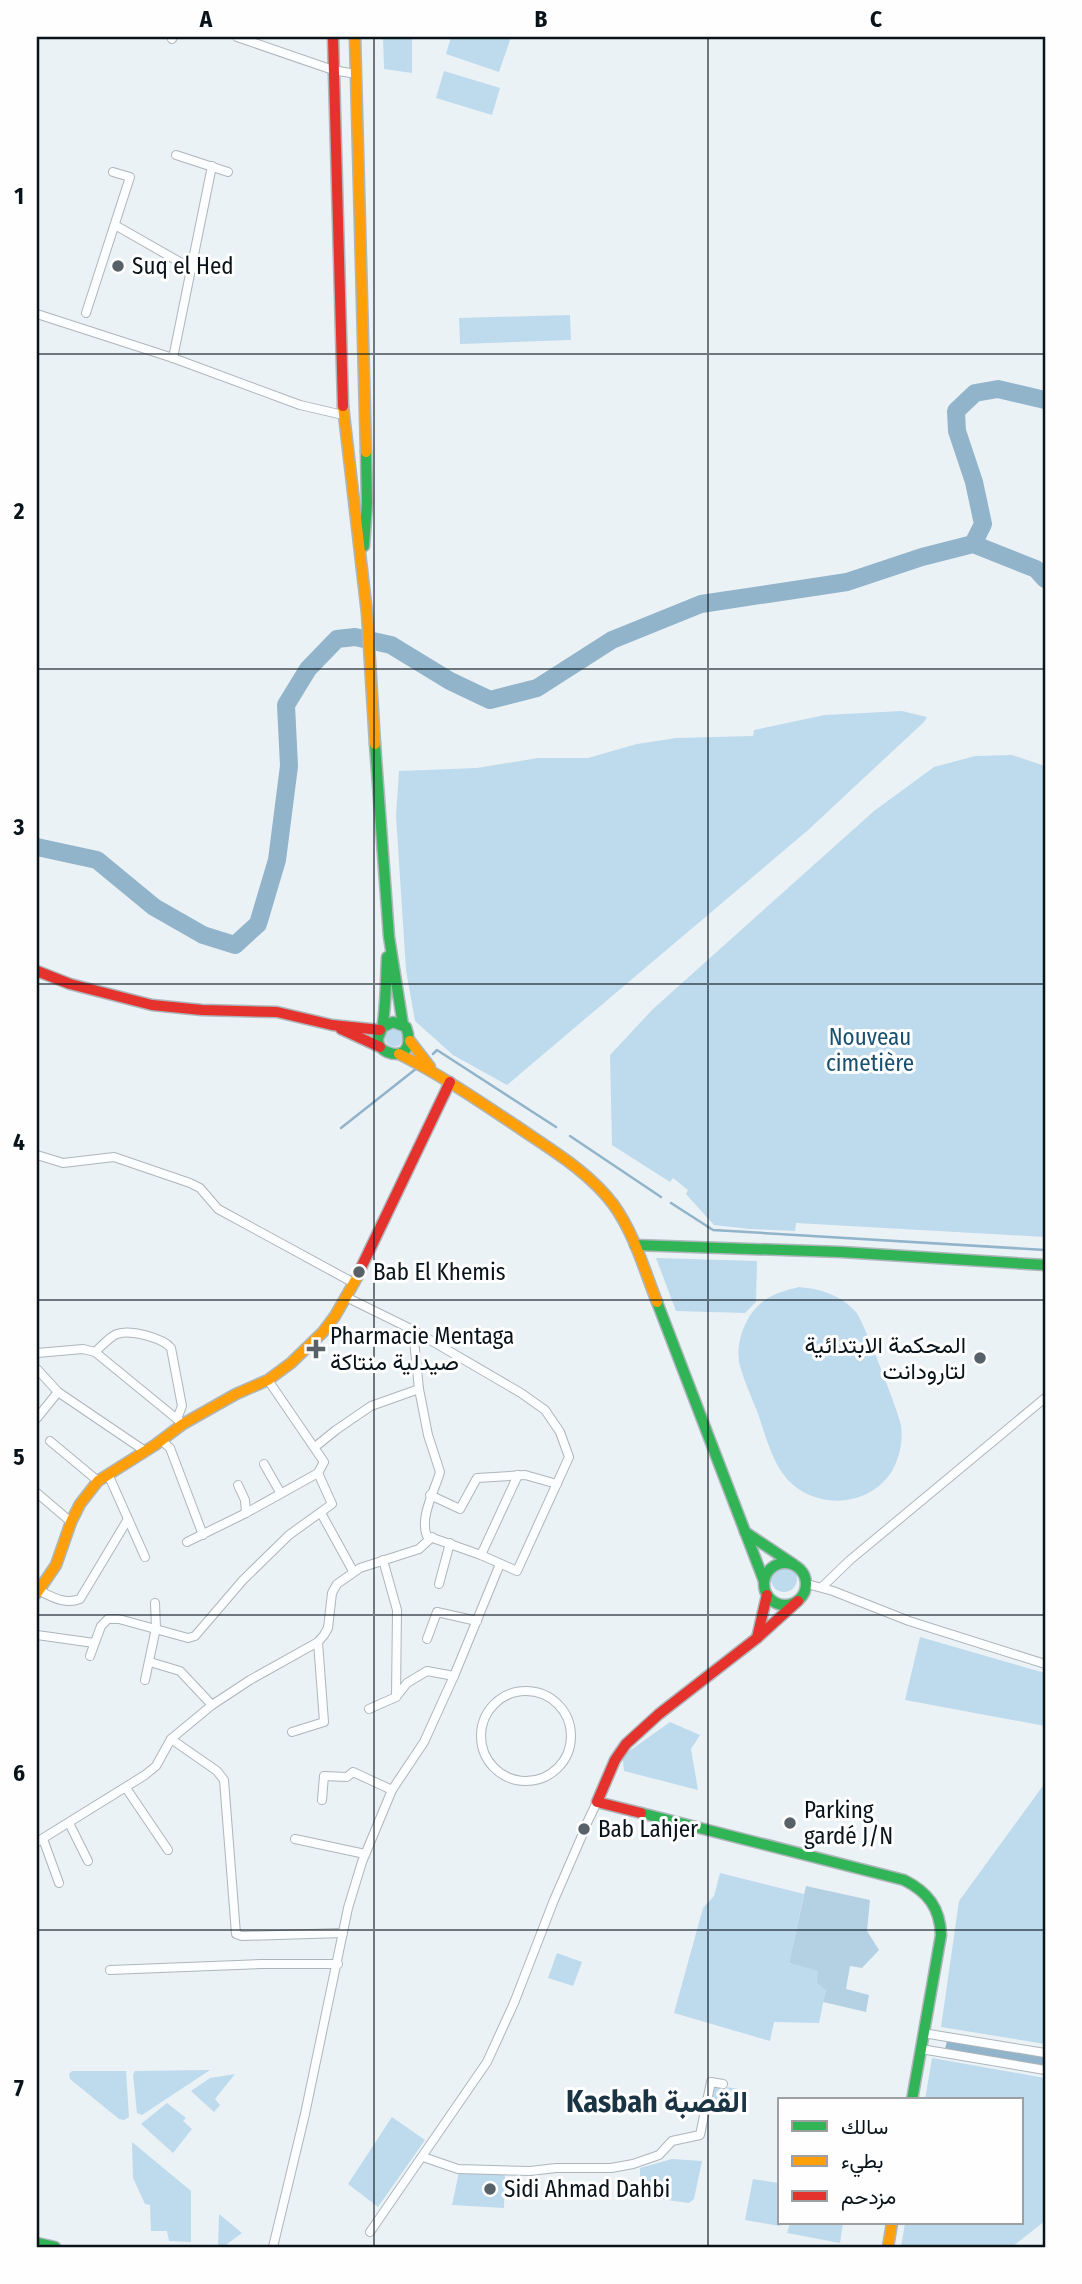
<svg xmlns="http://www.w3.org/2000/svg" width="1082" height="2284" font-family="'Fira Sans Condensed',Vazirmatn,sans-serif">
	<rect width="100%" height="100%" fill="#ebf2f6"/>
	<!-- green -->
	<g fill="#bedaed">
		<path d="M383,37H412V73L384,69Z"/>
		<path d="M451,37H511L499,72L446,54Z"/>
		<path d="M444,71L500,88L492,115L436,98Z"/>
		<path d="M570,315L571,340L460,344L459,318Z"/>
		<path d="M902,711L927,717L924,722L807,831L507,1085L453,1055L415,1021L406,970L396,816L399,771L477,768L538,758H588L637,744L676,738L753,736L754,730L825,715Z"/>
		<path d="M1012,755L1045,766V1237L796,1223L795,1231L750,1229L714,1225L686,1194L688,1190L673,1178L670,1182L612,1145L610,1055L653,1009L874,811L934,767L975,756Z"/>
		<circle cx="394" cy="1038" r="9"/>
		<path d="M656,1258L757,1261L756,1302L745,1313L676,1311Z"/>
		<path d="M799,1287C821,1289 841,1295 856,1312C863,1320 899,1413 901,1425C903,1441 900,1457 892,1471C869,1508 815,1510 787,1479C771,1461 765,1433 757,1411C751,1396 744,1381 740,1366C734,1344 746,1312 765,1300C775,1293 787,1290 799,1287Z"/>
		<circle cx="784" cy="1579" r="13"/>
		<path d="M920,1637L1045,1673V1726L905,1700Z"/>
		<path d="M670,1722L700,1735L691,1749L698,1790L624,1771L623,1760L628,1752Z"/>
		<path d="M1045,1783V2044L941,2027L959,1901Z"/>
		<path d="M720,1873L804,1894L789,1963L819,1971L826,1989L819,2023L774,2022L770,2041L674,2013L703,1908L714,1896Z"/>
		<path d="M557,1953L582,1962L573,1986L548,1978Z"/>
		<path d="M932,2058L1045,2078V2221L1012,2247H901L905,2223H1021V2100H925Z"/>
		<path d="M210,2070L142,2115L137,2113L133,2075L135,2071Z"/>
		<path d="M72,2071H126L129,2117L124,2120L119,2119L70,2079L69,2074Z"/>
		<path d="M235,2074L215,2099L220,2105L214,2112L191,2091L210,2078Z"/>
		<path d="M713,2085L739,2089L735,2106L709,2112Z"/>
		<path d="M167,2103L186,2118L183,2121L192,2129L173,2153L141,2124Z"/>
		<path d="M392,2117L425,2140L378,2207L348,2184Z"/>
		<path d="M132,2142L191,2191V2242L169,2241L167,2231H151L150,2205L145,2204L133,2178Z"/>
		<path d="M672,2159L702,2161L694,2199L689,2203L646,2197L640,2186V2168Z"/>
		<path d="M459,2172H505L504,2208L452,2205Z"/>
		<path d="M753,2179L779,2183L780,2226L745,2220Z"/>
		<path d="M219,2214L242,2233L227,2244V2247H218Z"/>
		<path d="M790,2223H843L840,2243L787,2233Z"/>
	</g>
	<!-- forest -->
	<path fill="#b4d1e4" d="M806,1886L870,1900L867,1931L879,1950L862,1968L850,1966L846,1989L869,1995L866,2012L823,2002L826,1990L817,1983L818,1971L789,1963Z"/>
	<!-- water -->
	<path fill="#91b4cb" d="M947,2041L1045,2057V2066L945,2049Z"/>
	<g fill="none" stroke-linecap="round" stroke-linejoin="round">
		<!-- stream -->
		<g stroke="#91b4cb" stroke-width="2.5">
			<path d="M433,1054L437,1050L556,1127"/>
			<path d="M341,1128L417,1068"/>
			<path d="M570,1136L661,1197"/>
			<path d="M671,1203L713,1230L1045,1250"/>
		</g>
		<!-- river -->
		<g stroke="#91b4cb" stroke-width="18">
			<path d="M973,544L983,524L974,482L957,431L956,411L975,393L998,389L1045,400"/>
			<path d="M37,847L97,860L154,907L203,935L235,945L258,924L277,860L289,766L286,705L308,669L337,639L355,637L391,645L450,681L490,700L537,688L612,640L701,604L847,582L922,557L973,544L1036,569L1045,579"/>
		</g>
		<defs>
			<g id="street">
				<path d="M237,37L333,70L356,74"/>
				<path d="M172,39L173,37"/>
				<path d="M176,155L228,172"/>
				<path d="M115,225L192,269"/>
				<path d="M86,313L130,177L113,172"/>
				<path d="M37,314L173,358L300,405L343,415"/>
				<path d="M173,358L212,166"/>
				<path d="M37,1155L63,1163L114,1157L190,1183L200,1188L218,1209L354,1283"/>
				<path d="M346,1297L413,1330L419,1389L428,1435L440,1472C435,1490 419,1518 427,1536L481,1555L517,1571L569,1457L560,1432L545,1410L521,1393L413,1330"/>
				<path d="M95,1352C102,1346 109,1337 117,1334C130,1329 163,1338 171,1348L182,1406L177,1419"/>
				<path d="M37,1353L83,1349L95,1352L183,1424"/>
				<path d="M37,1369L58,1392L145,1451"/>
				<path d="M37,1418L58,1392"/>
				<path d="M50,1441L98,1481"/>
				<path d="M162,1441L170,1448L203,1535"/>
				<path d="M315,1447L336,1430L371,1406L419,1389"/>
				<path d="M264,1464L280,1492"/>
				<path d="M108,1474L145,1557"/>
				<path d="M238,1485L245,1500L246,1513"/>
				<path d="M37,1493L71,1522"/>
				<path d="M430,1495L460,1509L477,1478L525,1475L557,1484"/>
				<path d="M321,1513L353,1571"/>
				<path d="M187,1542L246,1513L318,1473L324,1462L268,1380"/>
				<path d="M481,1555L518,1475"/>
				<path d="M383,1560L397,1610L396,1697"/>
				<path d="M439,1584L450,1543"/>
				<path d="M807,1584L833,1591L909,1621L1045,1664"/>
				<path d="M822,1587L850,1560L1045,1398"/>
				<path d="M38,1590C52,1597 65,1605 80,1599L128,1519"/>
				<path d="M37,1635L94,1643"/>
				<path d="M427,1639L437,1612L477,1621"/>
				<path d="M90,1656L101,1626L108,1619H119L188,1638L195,1636L243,1580L289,1535L332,1504L318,1473"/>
				<path d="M150,1662L180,1671L212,1705"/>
				<path d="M145,1680L156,1628L155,1603"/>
				<circle cx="526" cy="1736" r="45"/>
				<path d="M369,1709L396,1697L407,1683L427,1671L454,1676"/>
				<path d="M292,1732L324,1722L318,1642"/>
				<path d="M171,1739L217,1771L224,1780L236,1934L242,1936L343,1933"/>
				<path d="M126,1788L168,1850"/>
				<path d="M322,1800L324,1776L347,1777L353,1772L392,1790"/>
				<path d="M69,1823L88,1861"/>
				<path d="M585,1827L597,1802"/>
				<path d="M43,1839L59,1883"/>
				<path d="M295,1839L365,1854"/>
				<path d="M37,1842L145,1775L156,1766L171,1739L212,1705L250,1680L318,1642L324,1635L328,1628L332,1593L337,1584L360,1568L419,1549L432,1537"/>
				<path d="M110,1970L260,1964H338"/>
				<path d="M923,2033L1045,2053"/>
				<path d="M921,2049L1045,2070"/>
				<path d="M423,2157L458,2169L530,2171L556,2168H611L633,2164L659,2155L672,2141L700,2135L711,2082L723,2084"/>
				<path d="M370,2232L487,2062L514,2003L554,1900L584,1831"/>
				<path d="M273,2247L305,2114L348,1908L362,1862L392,1790L424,1742L454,1676L500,1564"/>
			</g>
			<g id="fast">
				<path d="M364,546L367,503L366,452"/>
				<path d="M375,744L389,937L403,1025"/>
				<path d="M383,1027L393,1022L406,1027C412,1043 407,1060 387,1052C382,1050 378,1045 378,1039C379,1034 383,1029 383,1023C386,1002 386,979 387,957"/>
				<path d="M635,1245L841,1252L1045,1265"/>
				<path d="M657,1302L764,1581"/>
				<path d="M745,1532L793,1564"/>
				<circle cx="785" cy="1584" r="21"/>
				<path d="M641,1813L904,1880C928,1892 940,1908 941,1935L912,2100"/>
				<path d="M37,2243L55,2247"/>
			</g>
			<g id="slow">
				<path d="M355,37L366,452"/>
				<path d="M343,406L367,613L375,744"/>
				<path d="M410,1041L430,1067"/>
				<path d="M399,1054C441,1075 479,1101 518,1127C551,1150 588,1171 613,1204C634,1233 644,1269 657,1302"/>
				<path d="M37,1593L56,1565L71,1522L80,1504L98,1481L155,1445L183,1424L236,1394L268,1380L291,1363L323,1332L335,1316L359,1274"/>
				<path d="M888,2247L892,2223"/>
			</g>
			<g id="jam">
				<path d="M333,37L343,406"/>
				<path d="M37,971L70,984L152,1005L202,1010L277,1012L332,1025L380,1030"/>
				<path d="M341,1029L380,1047"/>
				<path d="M360,1270L450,1082"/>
				<path d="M757,1638L767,1595"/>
				<path d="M641,1813L597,1802L615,1760L626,1744L659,1714L757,1638L798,1601"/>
			</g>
		</defs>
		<!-- street casing -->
		<use href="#street" stroke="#adb6bb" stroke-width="10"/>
		<!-- fast casing -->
		<use href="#fast" stroke="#adb6bb" stroke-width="13"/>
		<!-- slow casing -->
		<use href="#slow" stroke="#adb6bb" stroke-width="13"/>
		<!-- jam casing -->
		<use href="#jam" stroke="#adb6bb" stroke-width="13"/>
		<!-- street -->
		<use href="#street" stroke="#fcfdfe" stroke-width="8"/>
		<!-- fast -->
		<use href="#fast" stroke="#30b455" stroke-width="10"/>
		<!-- slow -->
		<use href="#slow" stroke="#ff9f0a" stroke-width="10"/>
		<!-- jam -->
		<use href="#jam" stroke="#e5322d" stroke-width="10"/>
	</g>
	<!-- grid -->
	<path fill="none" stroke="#08131a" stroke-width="2" stroke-opacity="0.55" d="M374,37V2247M708,37V2247M37,354H1045M37,669H1045M37,984H1045M37,1300H1045M37,1615H1045M37,1930H1045"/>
	<!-- markers -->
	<g fill="#576167" stroke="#fefefe" stroke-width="2.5">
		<circle cx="118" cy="266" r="7"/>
		<circle cx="359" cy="1272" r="7"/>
		<path d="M312.5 1338.5h7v7h7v7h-7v7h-7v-7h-7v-7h7z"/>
		<circle cx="980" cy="1358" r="7"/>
		<circle cx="790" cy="1823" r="7"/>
		<circle cx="584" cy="1829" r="7"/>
		<circle cx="490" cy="2189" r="7"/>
	</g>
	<g text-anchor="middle" stroke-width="6" stroke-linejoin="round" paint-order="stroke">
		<!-- poi labels -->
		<g font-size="23" fill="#08131a" stroke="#fefefe" text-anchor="start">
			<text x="132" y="274">Suq el Hed</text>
			<text x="373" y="1280">Bab El Khemis</text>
			<text x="330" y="1344">Pharmacie Mentaga<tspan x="330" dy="26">صيدلية منتاكة</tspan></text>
			<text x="966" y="1353" text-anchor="end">المحكمة الابتدائية<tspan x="966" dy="26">لتارودانت</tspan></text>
			<text x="804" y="1818">Parking<tspan x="804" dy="26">gardé J/N</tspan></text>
			<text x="598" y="1837">Bab Lahjer</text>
			<text x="504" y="2197">Sidi Ahmad Dahbi</text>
		</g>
		<!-- park labels -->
		<g font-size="23" fill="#185070" stroke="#fefefe">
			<text x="870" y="1045">Nouveau<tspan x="870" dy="26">cimetière</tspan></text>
		</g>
		<!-- district labels -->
		<g font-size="30" font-weight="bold" fill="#1b3444" stroke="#fefefe">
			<text x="657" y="2112">Kasbah القصبة</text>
		</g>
	</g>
	<!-- border -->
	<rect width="1082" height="2284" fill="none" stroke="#fefefe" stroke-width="77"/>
	<!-- legend -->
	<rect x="778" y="2098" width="245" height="126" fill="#fefefe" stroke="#9ca0a3" stroke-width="2"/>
	<rect x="792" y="2121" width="35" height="10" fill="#30b455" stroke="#9ca0a3" stroke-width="2"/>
	<text x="841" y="2134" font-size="21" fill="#08131a">سالك</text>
	<rect x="792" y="2156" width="35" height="10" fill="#ff9f0a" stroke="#9ca0a3" stroke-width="2"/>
	<text x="841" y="2168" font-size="21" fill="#08131a">بطيء</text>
	<rect x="792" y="2191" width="35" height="10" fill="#e5322d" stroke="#9ca0a3" stroke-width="2"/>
	<text x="841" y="2204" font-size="21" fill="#08131a">مزدحم</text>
	<rect x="38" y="38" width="1006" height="2208" fill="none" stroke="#08131a" stroke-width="2.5"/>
	<g font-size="23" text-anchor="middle" font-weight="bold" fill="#08131a">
		<text x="206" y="27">A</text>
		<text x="541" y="27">B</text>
		<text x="876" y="27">C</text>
		<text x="19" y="204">1</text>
		<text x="19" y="519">2</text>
		<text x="19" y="835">3</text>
		<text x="19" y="1150">4</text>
		<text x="19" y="1465">5</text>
		<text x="19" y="1781">6</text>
		<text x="19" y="2096">7</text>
	</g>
</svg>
